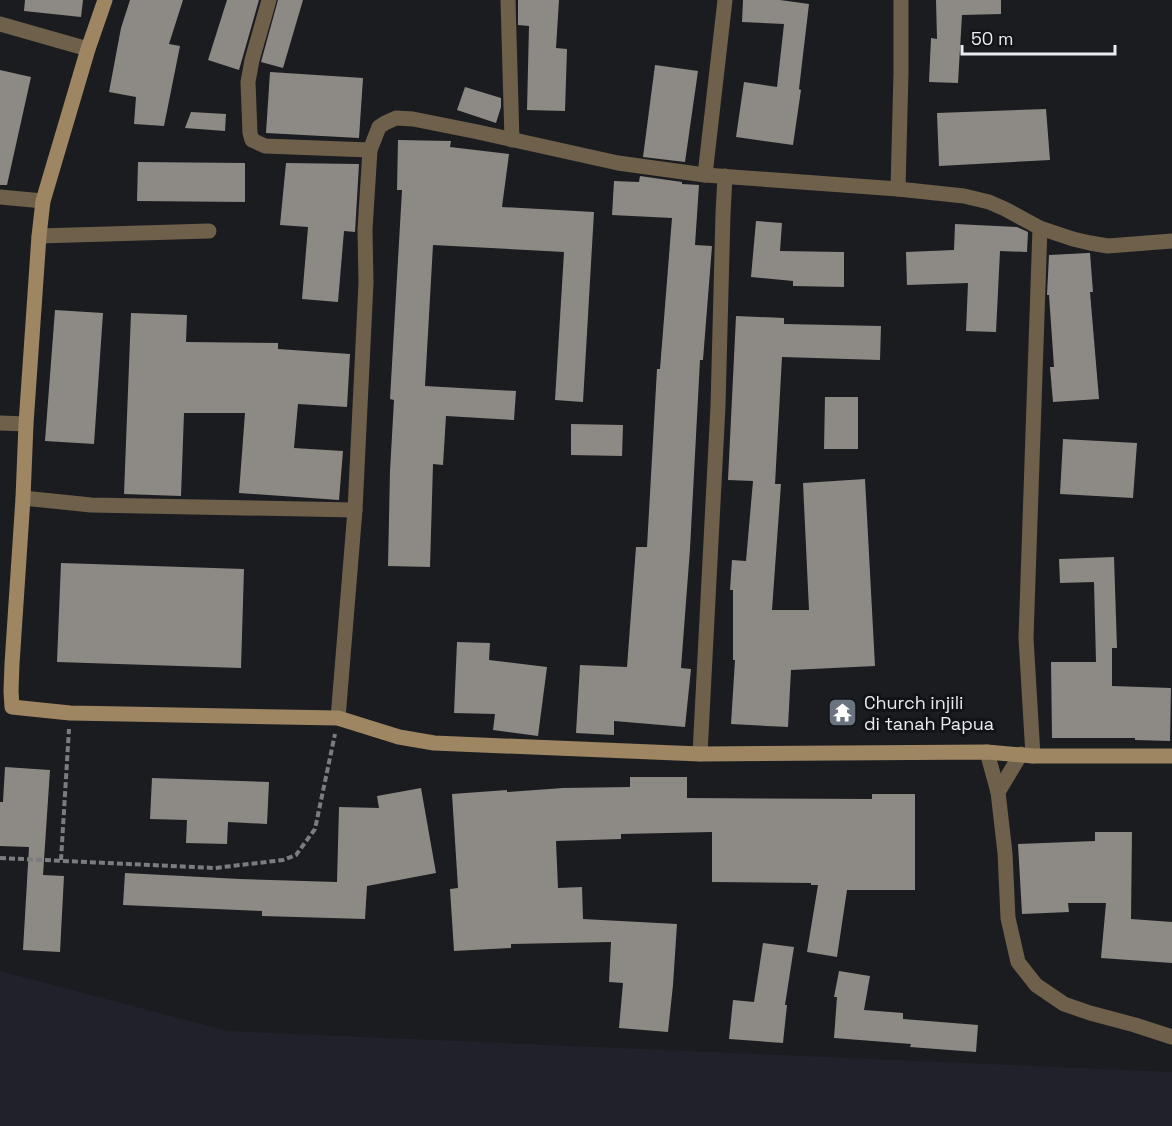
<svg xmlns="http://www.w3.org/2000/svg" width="1172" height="1126" font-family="'Space Grotesk',sans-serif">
	<rect width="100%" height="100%" fill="#1b1c20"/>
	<!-- built -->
	<path fill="#20212b" d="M0,971L228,1031L1172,1072V1126H0Z"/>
	<!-- building -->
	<g fill="#8d8985">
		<path d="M25,0H83L81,17L24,11Z"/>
		<path d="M130,0H183L169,44L180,46L164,126L134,124L136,97L109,92L121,28Z"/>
		<path d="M227,0H259L239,70L208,60Z"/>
		<path d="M278,0H303L283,68L261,62Z"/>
		<path d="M518,0H559L556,48L567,49L565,111L527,110L529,26L518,25Z"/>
		<path d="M743,0H780L809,4L799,89L801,90L793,145L736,137L744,82L777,87L784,24L742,22Z"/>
		<path d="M936,0H1001V14L962,15L958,83L929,82L931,38L937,39Z"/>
		<path d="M655,65L698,71L685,162L643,157Z"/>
		<path d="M0,70L31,77L7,185H0Z"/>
		<path d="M270,72L363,78L359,138L266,133Z"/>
		<path d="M465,87L501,98V107L496,123L457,110Z"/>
		<path d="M1046,109L1050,160L939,166L937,113Z"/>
		<path d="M191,112L226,114L225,131L185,128Z"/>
		<path d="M398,140L451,141L450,147L509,154L502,207L594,212L583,402L555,400L564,252L433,245L425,386L516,391L514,420L446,416L443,465L433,464L430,567L388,566L390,471L394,400L390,399L402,190H397Z"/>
		<path d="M138,162L245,163V202L137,201Z"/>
		<path d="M286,163L359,164L355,232L344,231L338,302L302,299L308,227L280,225Z"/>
		<path d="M640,176L682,182V184L699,185L695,245L712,246L703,360H700L690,549L681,668L691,669L685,727L614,721V735L576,733L580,665L627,667L636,547H647L657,369H660L672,218L612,215L614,181L639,182Z"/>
		<path d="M756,221L782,223L780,251L844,252V287L793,286V281L751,277Z"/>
		<path d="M955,224L1017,227L1028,232L1027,252L1000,251L996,332L966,331L968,283L907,285L906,252L954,250Z"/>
		<path d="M1088,253H1090L1093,292H1090L1099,399L1053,402L1050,367H1054L1049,295H1047L1049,255Z"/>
		<path d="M55,310L103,313L94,444L45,441Z"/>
		<path d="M131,313L187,315L186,342L278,343V349L350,354L347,407L298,404L294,448L343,451L339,500L239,493L245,413H184L181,496L124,494Z"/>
		<path d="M736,316L784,318V324L881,326L880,360L782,357L775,484H781L772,610H809L803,483L865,479L875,666L791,670L788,727L731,724L735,660H733V590H730L732,560L746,561L753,481L728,480Z"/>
		<path d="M825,397H858V449H824Z"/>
		<path d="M571,424L623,425L622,456L571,455Z"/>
		<path d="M1063,439L1137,443L1133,498L1060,494Z"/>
		<path d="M1114,557L1117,648H1112V686L1171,688L1170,741L1135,740V738H1052L1051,662H1096L1094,582L1060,583L1059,559Z"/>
		<path d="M61,563L244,569L241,668L57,662Z"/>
		<path d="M457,642L490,643L489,660L547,667L538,736L493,730L495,714L454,713Z"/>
		<path d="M5,767L50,770L43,875L64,876L60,952L23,950L29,847L0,846V802H3Z"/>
		<path d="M630,777H687V798L872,799V794H915V890H847L837,957L807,952L818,885H811V883L712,882V832L621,834V839L556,841L558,888L582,887L583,919L677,924L673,985L668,1032L619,1028L623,983L609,982L611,942L511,944V948L454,951L450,889L458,888L452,794L507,790V792L563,788L630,787Z"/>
		<path d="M152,778L269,782L267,824L228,822L227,844L186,843L187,820L150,819Z"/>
		<path d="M421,788L436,873L367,886L365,919L262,916V911L123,905L125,873L240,879L337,882L339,807L379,808L377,796Z"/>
		<path d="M1095,832H1132L1131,919L1172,922V963L1101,958L1106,903H1068L1069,912L1022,914L1018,844L1095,841Z"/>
		<path d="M763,943L794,947L785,1005H787L783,1043L729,1039L733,1000L754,1002Z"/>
		<path d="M839,971L870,976L864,1010L903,1013V1019L978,1025L976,1052L910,1047L911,1044L834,1038L837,997H834Z"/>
	</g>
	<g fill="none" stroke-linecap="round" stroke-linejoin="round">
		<!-- path -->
		<g stroke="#7b7c7f" stroke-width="4" stroke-dasharray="6 3" stroke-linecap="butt">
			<path d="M0,858L215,868L283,860L296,855L315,829L335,734"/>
			<path d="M61,860L69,729"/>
		</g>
		<!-- street -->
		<g stroke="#6e604a" stroke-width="15">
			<path d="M269,0L252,60L248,82L250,133L252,140L265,146L370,150"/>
			<path d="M508,0L512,140"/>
			<path d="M0,24L88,49"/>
			<path d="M705,175L725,0"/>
			<path d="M898,189L901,72V0"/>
			<path d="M0,197L43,201"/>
			<path d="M39,236L209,231"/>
			<path d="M0,423L26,424"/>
			<path d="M23,498L91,505L355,510"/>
			<path d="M338,718L355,510L366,283L365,229L370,150L379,127L385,123L396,118L413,119L478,132L618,163L705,175L898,189L964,196L989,202L1005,209L1040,228L1073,239L1090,243L1108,246L1172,241"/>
			<path d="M987,752L998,792L1005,853L1008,918L1018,962L1036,985L1064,1004L1090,1013L1135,1025L1172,1037"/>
			<path d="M700,754L718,406L723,214L725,176"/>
			<path d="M1033,756L1026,638L1040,228"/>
			<path d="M998,792L1021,754"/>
		</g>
		<!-- secondary -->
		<path stroke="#9e8663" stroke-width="15" d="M105,0L88,49L43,201L39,236L26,424L23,498L12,664L11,691L12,707L70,713L338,718L399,737L434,743L700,754L987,752L1033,756H1172"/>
	</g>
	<!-- icons -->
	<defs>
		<symbol id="temple-square" viewBox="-11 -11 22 22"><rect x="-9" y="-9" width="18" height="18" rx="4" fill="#6b7280" stroke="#121317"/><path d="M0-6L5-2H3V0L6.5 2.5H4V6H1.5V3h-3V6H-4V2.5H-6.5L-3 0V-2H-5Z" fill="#fff"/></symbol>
	</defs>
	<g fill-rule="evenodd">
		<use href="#temple-square" x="826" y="696" width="33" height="33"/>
	</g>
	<g text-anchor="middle" stroke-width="6" stroke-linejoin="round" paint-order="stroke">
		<!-- poi labels -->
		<g font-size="18" fill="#ebecef" stroke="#121317" text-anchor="start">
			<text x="864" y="709">Church injili<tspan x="864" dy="21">di tanah Papua</tspan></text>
		</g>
	</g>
	<!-- scale -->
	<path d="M962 45v9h153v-9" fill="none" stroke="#ebecef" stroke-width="3"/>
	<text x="971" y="45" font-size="18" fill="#ebecef" stroke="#121317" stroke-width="4.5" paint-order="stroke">50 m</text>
</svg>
